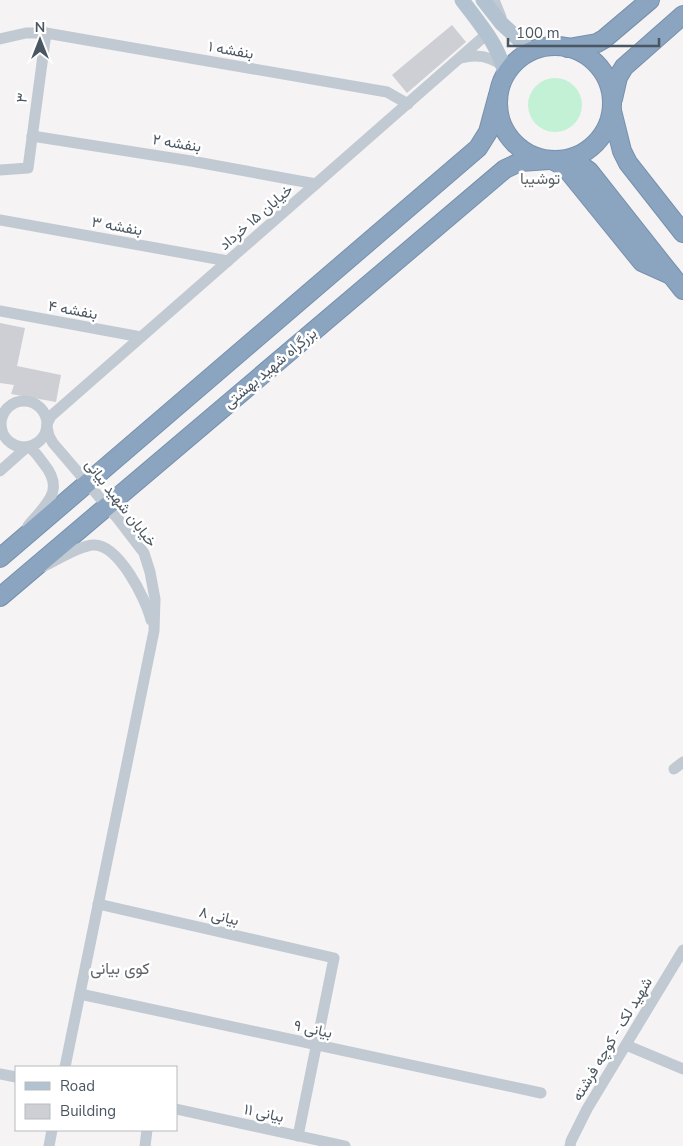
<svg xmlns="http://www.w3.org/2000/svg" width="683" height="1146" font-family="'Nunito Sans',Vazirmatn,sans-serif">
	<rect width="100%" height="100%" fill="#f5f3f3"/>
	<!-- green -->
	<circle fill="#c3f1d5" cx="555" cy="105" r="27"/>
	<!-- building -->
	<g fill="#cdcfd5">
		<path d="M452,25L466,42L407,93L392,75Z"/>
		<path d="M0,323L25,328L17,366L61,375L56,402L11,394L14,385L0,383Z"/>
	</g>
	<g fill="none" stroke-linecap="round" stroke-linejoin="round">
		<defs>
			<g id="highway">
				<circle cx="555" cy="103" r="57"/>
				<path d="M568,48L597,43L604,39L650,0"/>
				<path d="M613,99L618,77L624,67L683,15"/>
				<path d="M612,111L622,151L628,163L683,233"/>
				<path d="M554,161L565,167L642,262L671,275"/>
				<path d="M562,161L579,164L589,171L683,290"/>
				<path d="M0,558L478,148L488,132L498,95"/>
				<path d="M0,597L505,169L520,162L549,160"/>
			</g>
		</defs>
		<!-- highway casing -->
		<use href="#highway" stroke="#7690ad" stroke-width="20"/>
		<!-- minor -->
		<g stroke="#c1cad2" stroke-width="11">
			<path d="M494,0L501,17"/>
			<path d="M0,39L26,33H46L387,92L408,104"/>
			<path d="M461,58C476,54 491,56 504,67"/>
			<path d="M32,136L191,161L316,184"/>
			<path d="M0,170L28,168L46,33"/>
			<path d="M0,220L228,261"/>
			<path d="M0,311L141,337"/>
			<circle cx="24" cy="424" r="23"/>
			<path d="M47,424L51,416L488,33"/>
			<path d="M47,427L49,436L53,443L118,519L144,553L150,572L155,599L154,631L65,1067"/>
			<path d="M0,471L27,447"/>
			<path d="M28,526C45,505 66,491 44,464C39,458 35,450 28,447"/>
			<path d="M44,566C57,560 79,546 93,545C118,543 146,599 151,620"/>
			<path d="M674,769L683,762"/>
			<path d="M98,904L334,958L298,1136"/>
			<path d="M80,994L541,1093"/>
			<path d="M626,1045L683,1069"/>
			<path d="M0,1074L16,1077"/>
			<path d="M176,1109L345,1146"/>
			<path d="M49,1146L52,1130"/>
			<path d="M145,1146L147,1130"/>
			<path d="M570,1146L571,1141L587,1109L683,950"/>
		</g>
		<!-- major -->
		<g stroke="#b3c2d1" stroke-width="15">
			<path d="M462,0C479,23 500,46 505,75"/>
			<path d="M483,0L501,23L529,49L533,51"/>
		</g>
		<!-- highway -->
		<use href="#highway" stroke="#8ba5c1" stroke-width="18"/>
	</g>
	<g text-anchor="middle" stroke-width="5" stroke-linejoin="round" paint-order="stroke">
		<!-- street labels -->
		<g font-size="15" fill="#4a5661" stroke="#fff">
			<text transform="translate(231 50) rotate(10)" y="5">بنفشه ۱</text>
			<text transform="translate(22 98) rotate(-82)" y="5">۳</text>
			<text transform="translate(177 143) rotate(9)" y="5">بنفشه ۲</text>
			<text transform="translate(256 217) rotate(-41)" y="5">خیابان ۱۵ خرداد</text>
			<text transform="translate(117 226) rotate(10)" y="5">بنفشه ۳</text>
			<text transform="translate(73 310) rotate(10)" y="5">بنفشه ۴</text>
			<text transform="translate(270 368) rotate(-40)" y="5">بزرگراه شهید بهشتی</text>
			<text transform="translate(121 503) rotate(52)" y="5">خیابان شهید بیانی</text>
			<text transform="translate(219 916) rotate(13)" y="5">بیانی ۸</text>
			<text transform="translate(313 1029) rotate(12)" y="5">بیانی ۹</text>
			<text transform="translate(612 1039) rotate(-59)" y="5">شهید لک - کوچه فرشته</text>
			<text transform="translate(264 1113) rotate(12)" y="5">بیانی ۱۱</text>
		</g>
		<!-- neighbourhood labels -->
		<g font-size="16" fill="#5f6368" stroke="#fff">
			<text x="540" y="184">توشیبا</text>
			<text x="120" y="974">کوی بیانی</text>
		</g>
	</g>
	<!-- legend -->
	<rect x="15" y="1066" width="162" height="65" fill="#ffffff" stroke="#b7bbc0"/>
	<rect x="25" y="1082" width="25" height="8" fill="#b3c2d1" stroke="#b7bbc0"/>
	<text x="60" y="1091" font-size="15" fill="#4a5661">Road</text>
	<rect x="25" y="1104" width="25" height="15" fill="#cdcfd5" stroke="#b7bbc0"/>
	<text x="60" y="1116" font-size="15" fill="#4a5661">Building</text>
	<!-- north arrow -->
	<g transform="translate(40 40)" stroke="#ffffff" stroke-width="4" paint-order="stroke">
	<path d="M0-4L9 19L0 12L-9 19Z" fill="#4a5661"/>
	<text y="-8" font-size="14" font-weight="bold" text-anchor="middle" fill="#4a5661">N</text>
	</g>
	<!-- scale -->
	<path d="M508 38v8h151v-8" fill="none" stroke="#4a5661" stroke-width="2.5"/>
	<text x="516" y="38" font-size="15" fill="#4a5661" stroke="#ffffff" stroke-width="4" paint-order="stroke">100 m</text>
</svg>
